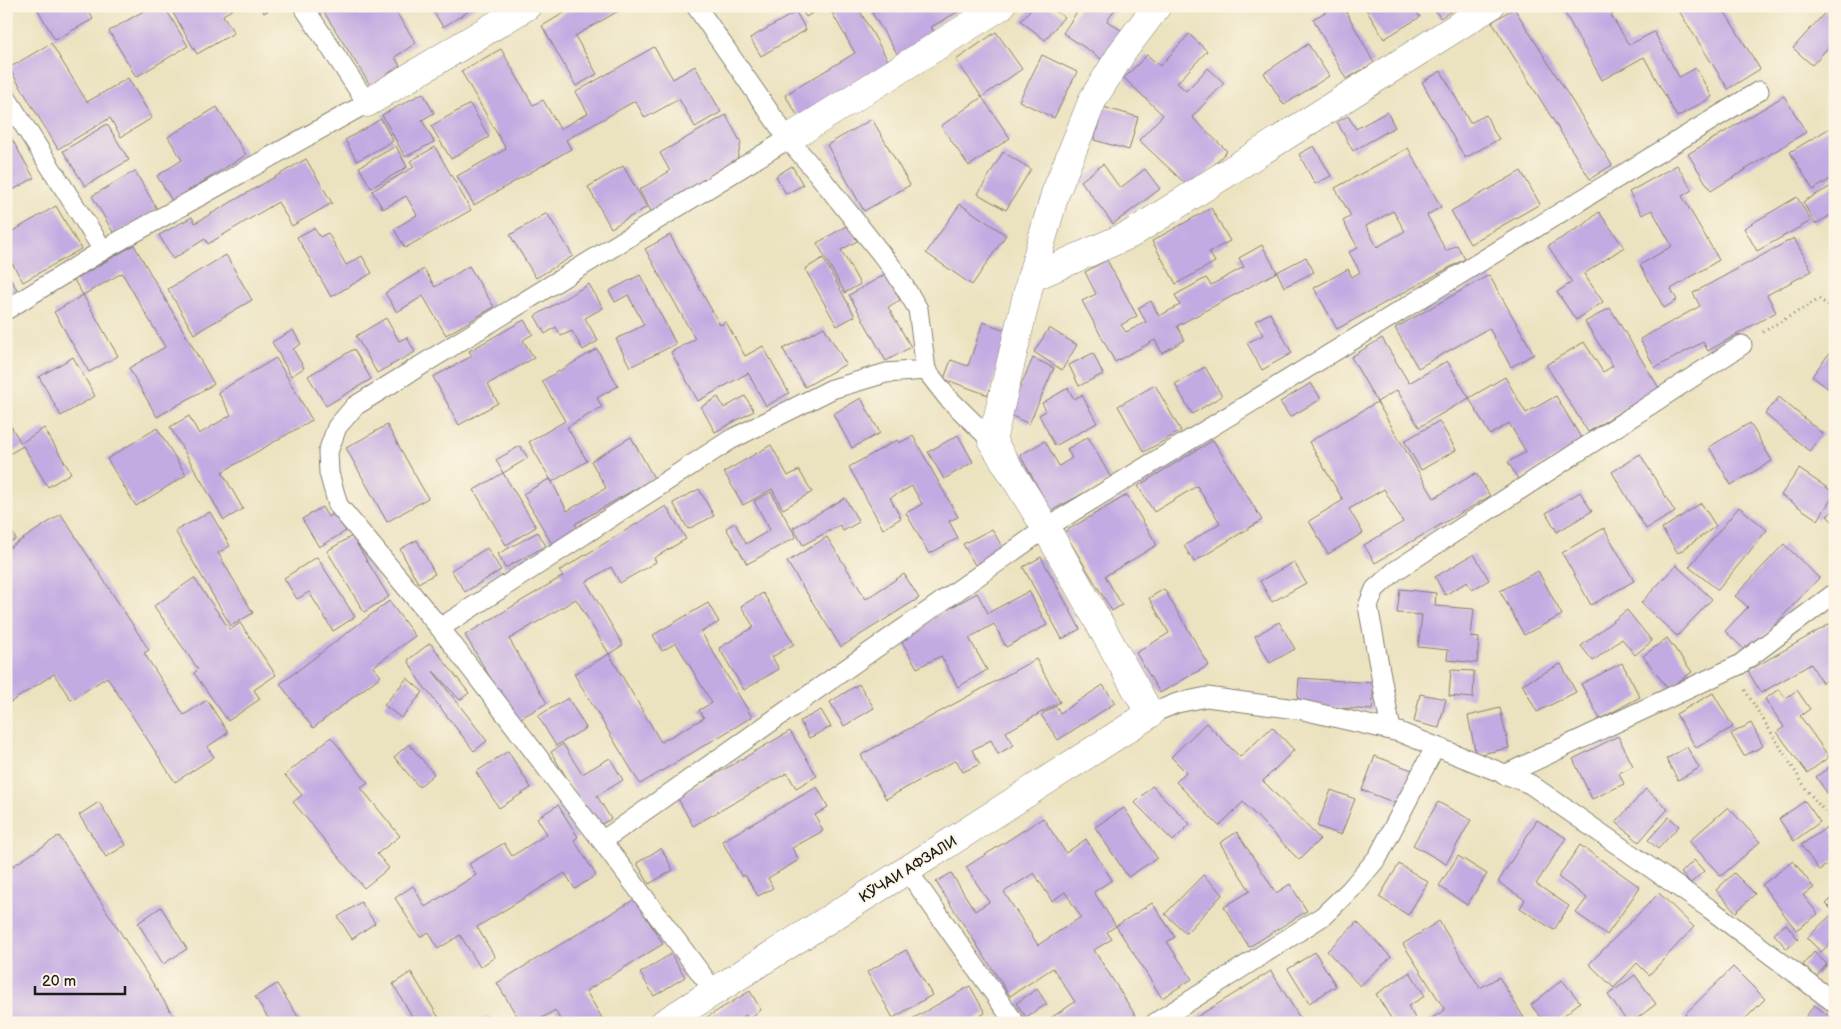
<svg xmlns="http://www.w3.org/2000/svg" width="1841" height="1029" font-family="'Balsamiq Sans',sans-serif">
	<rect width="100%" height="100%" fill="#fcf5e5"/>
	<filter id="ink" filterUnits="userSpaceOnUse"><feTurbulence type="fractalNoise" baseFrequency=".02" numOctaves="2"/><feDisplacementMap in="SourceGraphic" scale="10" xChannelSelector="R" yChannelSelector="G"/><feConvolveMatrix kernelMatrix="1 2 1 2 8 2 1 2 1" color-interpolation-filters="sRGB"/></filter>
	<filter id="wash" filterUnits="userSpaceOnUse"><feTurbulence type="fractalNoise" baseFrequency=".0096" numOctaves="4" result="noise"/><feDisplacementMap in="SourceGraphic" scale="20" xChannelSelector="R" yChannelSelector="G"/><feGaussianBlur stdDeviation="1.12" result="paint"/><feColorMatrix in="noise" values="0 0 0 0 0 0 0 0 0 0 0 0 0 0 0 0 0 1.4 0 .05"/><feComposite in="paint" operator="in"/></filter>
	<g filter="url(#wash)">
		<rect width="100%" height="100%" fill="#ebe2bf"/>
		<g id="blocks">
			<!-- building -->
			<g fill="#c2aae2" fill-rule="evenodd">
				<path d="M40,6H86L93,19L55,40L37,8Z"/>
				<path d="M152,6H164L188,46L136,77L109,31Z"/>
				<path d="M169,6H238L223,15L234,33L197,54Z"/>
				<path d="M260,6H275L264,13Z"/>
				<path d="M320,6H351L354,12L364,6H392L416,43L395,57L400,66L370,85Z"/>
				<path d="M430,6H477L443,27Z"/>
				<path d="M576,6H627L575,36L597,74L576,86L542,26Z"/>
				<path d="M799,6H823L806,17Z"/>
				<path d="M828,6H857L890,64L799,118L785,95L855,53Z"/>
				<path d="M883,6H968L931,27L935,34L898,55L872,13Z"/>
				<path d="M1033,6H1048L1064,17L1045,40L1021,21Z"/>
				<path d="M1081,6H1117L1107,21L1125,33L1106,62L1063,33Z"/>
				<path d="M1336,6H1343L1374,63L1346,79L1313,19Z"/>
				<path d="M1364,6H1413L1420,17L1384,39Z"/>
				<path d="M1433,6H1460L1440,18Z"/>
				<path d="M1561,6H1627L1611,15L1629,45L1654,32L1679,77L1696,68L1712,97L1677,117L1644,57L1602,80Z"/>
				<path d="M1676,6H1721L1760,69L1728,89Z"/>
				<path d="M1831,6H1835V40L1812,65L1793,48Z"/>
				<path d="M1514,8L1612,165L1590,179L1492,22Z"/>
				<path d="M796,12L806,30L761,56L750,38Z"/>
				<path d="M996,32L1022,69L982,97L956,60Z"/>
				<path d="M1189,34L1207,51L1177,83L1186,91L1208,68L1224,83L1192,117L1227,151L1191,189L1139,140L1163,115L1124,78L1147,55L1160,66Z"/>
				<path d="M51,43L87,102L128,78L152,118L121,137L110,118L58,149L9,68Z"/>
				<path d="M1308,44L1329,76L1284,105L1264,73Z"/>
				<path d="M654,47L673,79L695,66L721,112L695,127L679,99L645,118L635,101L566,140L571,149L474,205L457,176L506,149L461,71L501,49L533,105L543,100L560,129L588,113L576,92Z"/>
				<path d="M1042,55L1077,72L1054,118L1019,101Z"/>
				<path d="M1441,71L1470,123L1486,115L1493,130L1499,139L1465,158L1422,82Z"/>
				<path d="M1835,80V92L1829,84Z"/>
				<path d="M423,93L434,113L422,120L434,142L405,157L382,115Z"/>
				<path d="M1784,96L1806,132L1711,191L1688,154Z"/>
				<path d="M982,97L1010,138L969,166L941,126Z"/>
				<path d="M470,104L489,137L451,159L431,126Z"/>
				<path d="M217,107L246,155L172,201L157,176L182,160L168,137Z"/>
				<path d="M1103,107L1138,117L1129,150L1094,140Z"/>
				<path d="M1387,112L1395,127L1353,151L1337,122L1348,116L1356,129Z"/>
				<path d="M726,115L741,143L736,163L652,213L639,190L670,171L660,153Z"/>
				<path d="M381,119L393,141L357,161L345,140Z"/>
				<path d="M872,119L910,185L864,211L827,145Z"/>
				<path d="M107,124L129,160L85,186L63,151Z"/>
				<path d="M1835,125V176L1813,190L1790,152Z"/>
				<path d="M9,134L34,178L6,194V136Z"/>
				<path d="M396,146L407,167L371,188L359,167Z"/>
				<path d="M1314,146L1331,176L1315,184L1299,154Z"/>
				<path d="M435,147L471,210L405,248L394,229L417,215L406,196L383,209L372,191L414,167L410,161Z"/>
				<path d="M1408,148L1441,207L1427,215L1446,251L1457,245L1465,259L1337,329L1314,288L1348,269L1352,277L1360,272L1349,252L1358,248L1343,221L1351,216L1335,188ZM1393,211L1405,231L1377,247L1366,226Z"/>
				<path d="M1003,152L1031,169L1006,210L978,194Z"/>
				<path d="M306,159L332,203L292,226L278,202L208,244L205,239L173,259L159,235L192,217L195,223Z"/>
				<path d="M1103,164L1120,188L1145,169L1160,189L1113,224L1081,181Z"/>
				<path d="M1677,165L1692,190L1682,196L1719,260L1671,289L1677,300L1664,308L1640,265L1672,246L1652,210L1642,215L1629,192Z"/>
				<path d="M623,166L647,207L611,228L588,187Z"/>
				<path d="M792,166L803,185L786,194L776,176Z"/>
				<path d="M135,171L157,209L114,234L92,196Z"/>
				<path d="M1521,171L1540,204L1470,244L1451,211Z"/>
				<path d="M1835,184V213L1815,224L1803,202Z"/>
				<path d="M1797,197L1811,221L1757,251L1744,228Z"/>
				<path d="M960,204L1006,235L972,285L926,253Z"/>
				<path d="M56,206L81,249L23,282L6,253V235Z"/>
				<path d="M1211,208L1230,241L1209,252L1215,262L1176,284L1152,241Z"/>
				<path d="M1599,212L1624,247L1584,274L1603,302L1576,320L1557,292L1572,282L1548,246L1585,224Z"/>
				<path d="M547,213L573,256L536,278L510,235Z"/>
				<path d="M848,225L857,241L841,250L860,284L845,293L817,243Z"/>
				<path d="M314,228L320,237L328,233L346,265L362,256L372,273L331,297L297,237Z"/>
				<path d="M670,235L720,325L726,322L745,356L763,346L789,393L766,406L748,373L698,401L671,352L695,339L645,249Z"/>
				<path d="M1794,238L1812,271L1767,295L1776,312L1708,351L1703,342L1655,368L1640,339L1700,306L1693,293Z"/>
				<path d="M134,245L214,384L157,417L129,368L165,347L122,273L83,295L74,280Z"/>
				<path d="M1262,245L1277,272L1177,326L1185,340L1162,353L1155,340L1115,362L1082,301L1096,294L1085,272L1107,260L1137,316L1121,325L1126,332L1146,322L1138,308L1151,301L1159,316L1180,305L1175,295L1206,278L1211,285L1244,267L1239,258Z"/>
				<path d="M226,255L252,300L194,334L168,289Z"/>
				<path d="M1306,257L1314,272L1284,287L1277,272Z"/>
				<path d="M823,258L855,316L837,326L805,269Z"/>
				<path d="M469,266L494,307L446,335L423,296L397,312L385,293L424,269L435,287Z"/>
				<path d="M6,272L18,291L6,298Z"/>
				<path d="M886,274L900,300L888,307L911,347L886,361L849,295Z"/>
				<path d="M640,275L676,344L630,367L616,339L644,325L628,295L615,302L609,291Z"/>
				<path d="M1489,275L1534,354L1511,367L1489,328L1418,368L1395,328Z"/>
				<path d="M589,284L603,308L585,318L598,341L583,350L572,331L561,336L556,327L545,334L535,316Z"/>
				<path d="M83,295L118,356L89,372L54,312Z"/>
				<path d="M1610,308L1659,388L1588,432L1546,365L1584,342L1603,372L1613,366L1585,322Z"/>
				<path d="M1270,313L1292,353L1262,370L1247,343L1263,335L1255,321Z"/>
				<path d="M386,318L399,341L407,337L415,352L377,373L356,336Z"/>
				<path d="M524,320L533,334L523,340L534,358L488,384L498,403L459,425L433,377L472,356L469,351Z"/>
				<path d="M983,322L1011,332L988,395L944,379L951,360L968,366Z"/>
				<path d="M824,327L846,364L805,387L783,349Z"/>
				<path d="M1049,328L1077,345L1062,370L1034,352Z"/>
				<path d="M293,330L301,344L293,349L304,368L291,376L272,342Z"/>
				<path d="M1382,338L1409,383L1447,361L1469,398L1419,427L1397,390L1377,402L1351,357Z"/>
				<path d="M1835,346V394L1812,376Z"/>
				<path d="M354,349L371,379L326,406L308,376Z"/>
				<path d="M597,349L618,386L597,398L602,407L567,427L587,461L552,482L567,511L606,488L591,461L631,437L654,478L575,524L578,529L552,544L523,494L549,479L552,482L529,442L565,421L542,381Z"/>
				<path d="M1093,353L1103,374L1079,386L1069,365Z"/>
				<path d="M73,357L95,396L61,416L39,377Z"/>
				<path d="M276,358L312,420L222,472L243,509L224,520L170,427L189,416L199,434L231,415L218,392Z"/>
				<path d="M1033,358L1054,368L1029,424L1008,414Z"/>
				<path d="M1205,367L1222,396L1192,414L1175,384Z"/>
				<path d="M1505,377L1526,413L1556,396L1583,441L1518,479L1508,462L1526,452L1509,423L1490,435L1469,398Z"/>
				<path d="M1311,383L1321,399L1290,417L1280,402Z"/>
				<path d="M1155,385L1181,431L1144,452L1118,406Z"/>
				<path d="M1068,388L1074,399L1082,395L1097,423L1055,446L1039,415L1046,411L1042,403Z"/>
				<path d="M745,396L754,411L715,432L701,407L718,397L724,408Z"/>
				<path d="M1779,397L1823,434L1809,451L1765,414Z"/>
				<path d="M861,398L880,433L852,448L833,414Z"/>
				<path d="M1377,402L1434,498L1476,473L1490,496L1375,563L1364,545L1403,522L1384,489L1349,509L1363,533L1328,554L1309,521L1343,500L1309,442Z"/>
				<path d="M6,418L21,443L44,428L71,473L48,487L23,446L6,456Z"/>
				<path d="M1439,421L1456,450L1421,470L1404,441Z"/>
				<path d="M1750,423L1772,461L1731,485L1709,447Z"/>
				<path d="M387,425L428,498L387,522L346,448Z"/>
				<path d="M157,428L186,475L136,506L107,459Z"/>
				<path d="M958,435L973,462L944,479L928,452Z"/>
				<path d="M913,436L958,517L949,521L958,538L929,554L906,513L922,504L912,486L890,498L901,518L883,529L849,467L897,440L899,443Z"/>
				<path d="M1088,437L1111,478L1051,511L1020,455L1045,441L1059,466L1072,458L1067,449Z"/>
				<path d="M1213,440L1262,520L1194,562L1184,546L1220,523L1197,486L1154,512L1138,486Z"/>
				<path d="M771,445L788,476L799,470L812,492L783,509L772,489L743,505L724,472Z"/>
				<path d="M520,446L528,458L503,473L536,527L506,545L474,490L503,473L496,460Z"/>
				<path d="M1640,454L1675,512L1646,529L1612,472Z"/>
				<path d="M1799,469L1835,493L1818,520L1781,495Z"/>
				<path d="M699,489L714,516L688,529L673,503Z"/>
				<path d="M771,492L796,537L747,564L726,528L735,523L746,544L770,530L754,501Z"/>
				<path d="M1580,492L1592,511L1557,532L1546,513Z"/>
				<path d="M1127,495L1157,545L1105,576L1122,605L1112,611L1064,532Z"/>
				<path d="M845,498L859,522L843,531L840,525L803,545L793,528Z"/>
				<path d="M1701,503L1716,526L1678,553L1662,529Z"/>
				<path d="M666,506L686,539L654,558L656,562L620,583L611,567L586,582L623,645L609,654L576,599L509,639L547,703L516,721L465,635L563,576L559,571Z"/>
				<path d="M322,507L328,517L336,513L346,531L319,547L302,519Z"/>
				<path d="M1739,507L1767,530L1718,590L1689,567Z"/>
				<path d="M1835,509V524L1827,516Z"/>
				<path d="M210,512L230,546L218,553L253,613L231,626L175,531Z"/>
				<path d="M61,514L149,650L144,653L184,715L207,700L228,733L207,747L214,757L175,782L107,677L71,700L54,674L6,705V550Z"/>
				<path d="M6,523L16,539L6,545Z"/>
				<path d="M1604,528L1634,581L1591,605L1562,553Z"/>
				<path d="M992,529L1004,550L975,565L963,544Z"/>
				<path d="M538,532L546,546L505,568L498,554Z"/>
				<path d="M352,536L389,597L364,612L327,551Z"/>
				<path d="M827,537L866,599L904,574L919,598L841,647L787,562Z"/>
				<path d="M417,540L435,574L418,583L400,549Z"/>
				<path d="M1784,544L1819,578L1748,653L1725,631L1748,607L1735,596Z"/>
				<path d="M487,548L501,570L465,592L451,570Z"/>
				<path d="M1474,554L1489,580L1472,590L1467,582L1445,595L1435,577Z"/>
				<path d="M317,557L355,617L333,631L309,592L297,599L284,578Z"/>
				<path d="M1041,557L1080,629L1062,639L1023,567Z"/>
				<path d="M1294,562L1306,583L1272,602L1260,581Z"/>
				<path d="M1676,565L1712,599L1677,636L1641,603Z"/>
				<path d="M1538,571L1562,615L1524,635L1500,591Z"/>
				<path d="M194,578L230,630L240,623L276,675L254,690L260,699L228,721L194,673L198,669L154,606Z"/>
				<path d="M1164,589L1209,665L1160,693L1136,653L1169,633L1149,598Z"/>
				<path d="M1400,589L1436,593L1435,606L1474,609L1471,637L1479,638L1477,663L1447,660L1448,650L1418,647L1422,615L1397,613Z"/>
				<path d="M1029,591L1047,625L1006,647L994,624L969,638L987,670L958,687L941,656L917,668L902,642L936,616L977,593L988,613Z"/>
				<path d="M763,593L794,644L772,657L779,669L744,690L719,648L754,627L741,606Z"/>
				<path d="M389,601L415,636L373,667L381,676L313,728L280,684Z"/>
				<path d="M708,603L719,622L701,632L752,717L640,784L574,674L609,654L661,742L704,718L699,710L712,703L676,643L662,651L653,635Z"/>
				<path d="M1627,610L1652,641L1635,655L1622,639L1593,661L1581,646Z"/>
				<path d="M1835,621V676L1822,683L1811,664L1761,693L1748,671Z"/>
				<path d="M1279,622L1295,649L1270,663L1255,636Z"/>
				<path d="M1667,638L1692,672L1668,689L1643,656Z"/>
				<path d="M430,643L469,693L460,700L433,671L487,741L474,751L418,679L408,660Z"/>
				<path d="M1036,659L1060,702L1006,732L1014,745L998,754L991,740L972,750L980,764L963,772L956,760L886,799L861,755Z"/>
				<path d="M1622,663L1640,697L1600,719L1581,684Z"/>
				<path d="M1561,664L1576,692L1537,712L1522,684Z"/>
				<path d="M1451,670L1474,671L1473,698L1449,696Z"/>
				<path d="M407,678L423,692L401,718L384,705Z"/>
				<path d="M1299,678L1374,683L1372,710L1297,705Z"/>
				<path d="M859,684L874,708L844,726L830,702Z"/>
				<path d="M1103,685L1115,703L1058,740L1041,715L1056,706L1060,713Z"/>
				<path d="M1779,689L1786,698L1797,690L1810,709L1800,716L1829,757L1807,773L1777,732L1784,727L1765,699Z"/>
				<path d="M1713,693L1733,727L1696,748L1676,714Z"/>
				<path d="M1420,694L1446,699L1439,728L1414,722Z"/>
				<path d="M568,698L586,728L556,746L538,716Z"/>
				<path d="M1500,708L1509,748L1476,755L1468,716Z"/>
				<path d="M821,710L831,727L809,738L800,721Z"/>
				<path d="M1206,723L1240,757L1272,727L1294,750L1263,781L1320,839L1299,860L1243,802L1219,826L1176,782L1186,772L1171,757Z"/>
				<path d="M1751,723L1763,746L1744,756L1731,734Z"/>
				<path d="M790,731L817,776L796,788L787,773L693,826L677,797Z"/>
				<path d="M1618,736L1633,766L1619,773L1624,784L1592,799L1573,759Z"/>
				<path d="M331,737L368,783L361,788L400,836L377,854L389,868L364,888L293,802L302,795L285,775Z"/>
				<path d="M409,744L434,774L419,787L394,757Z"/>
				<path d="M563,744L582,774L610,758L623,780L597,796L611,819L596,827L551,752Z"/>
				<path d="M1687,747L1699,768L1678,780L1666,759Z"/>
				<path d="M508,751L531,788L499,808L476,772Z"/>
				<path d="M1375,756L1417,772L1403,806L1362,790Z"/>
				<path d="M1835,763V789L1828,794L1816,777Z"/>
				<path d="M1152,786L1190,824L1173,841L1135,803Z"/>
				<path d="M817,787L828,807L815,815L823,831L792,848L799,860L768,878L773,888L758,896L745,875L742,877L722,841Z"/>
				<path d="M1646,789L1668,809L1639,842L1616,822Z"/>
				<path d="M1331,790L1355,799L1341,835L1317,826Z"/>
				<path d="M1805,801L1820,822L1794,841L1779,819Z"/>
				<path d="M99,802L126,845L106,857L79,815Z"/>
				<path d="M1438,802L1471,820L1446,864L1413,845Z"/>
				<path d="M558,805L578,837L574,840L596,875L575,889L565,873L477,927L495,957L480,967L460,935L438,949L429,932L420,937L395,898L413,886L425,907L476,875L469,864L504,843L512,856L547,834L537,818Z"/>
				<path d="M1728,807L1760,842L1721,876L1689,841Z"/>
				<path d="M1124,808L1157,858L1128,877L1095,827Z"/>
				<path d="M1669,817L1679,826L1658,849L1648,840Z"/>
				<path d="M1043,818L1066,853L1086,839L1112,880L1094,892L1116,926L1107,932L1112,939L1094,950L1137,1018L1131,1023H1043L1075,1002L1053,968L1010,996L936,882L951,873L975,911L989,902L966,867ZM1034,873L1052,901L1065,892L1081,917L1038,945L1004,892Z"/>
				<path d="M1537,820L1566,838L1536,884L1569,906L1554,930L1520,908L1525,900L1498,882Z"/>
				<path d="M1829,826L1835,835V860L1819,870L1801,845Z"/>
				<path d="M1237,832L1276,893L1290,884L1307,911L1249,947L1224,907L1250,891L1220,843Z"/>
				<path d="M59,836L178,1023H6V854L13,866Z"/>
				<path d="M1580,845L1640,887L1607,935L1576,913L1587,898L1558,877Z"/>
				<path d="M661,848L673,870L649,884L637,863Z"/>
				<path d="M1458,856L1487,874L1467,905L1439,886Z"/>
				<path d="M1694,860L1704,871L1691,883L1681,873Z"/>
				<path d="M1793,861L1814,888L1803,895L1818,914L1796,930L1762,885Z"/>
				<path d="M1399,864L1428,882L1408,915L1379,897Z"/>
				<path d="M1734,873L1755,894L1736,912L1716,890Z"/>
				<path d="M1203,875L1223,894L1186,933L1165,914Z"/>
				<path d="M1659,893L1694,927L1649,975L1637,963L1614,988L1589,964Z"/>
				<path d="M1835,895V939L1821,952L1807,938L1834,912L1826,904Z"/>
				<path d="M635,899L663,944L586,991L605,1023H562L555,1010L534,1023H521L497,983Z"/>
				<path d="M361,902L375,923L352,939L338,917Z"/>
				<path d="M1152,903L1175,937L1167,942L1192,979L1162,998L1116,926Z"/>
				<path d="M161,907L187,949L163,964L138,923Z"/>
				<path d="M1439,921L1480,988L1499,977L1527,1023H1424L1445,1010L1403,944Z"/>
				<path d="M1357,922L1391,957L1360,986L1327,951Z"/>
				<path d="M1786,924L1798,939L1787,949L1774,934Z"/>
				<path d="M906,950L932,995L893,1018L867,972Z"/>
				<path d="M1315,952L1336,986L1309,1003L1288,969Z"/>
				<path d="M1814,952L1827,964L1816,977L1803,965Z"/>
				<path d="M671,954L685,977L654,996L640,973Z"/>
				<path d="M1733,967L1765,999L1741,1023H1687L1682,1017Z"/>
				<path d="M1271,971L1300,1018L1293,1023H1187Z"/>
				<path d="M411,972L442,1023H416L393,984Z"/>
				<path d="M1410,972L1425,996L1408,1006L1415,1018L1407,1023H1394L1376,994Z"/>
				<path d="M1635,975L1656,1004L1631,1023H1628L1608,995Z"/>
				<path d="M1562,980L1580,1002L1555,1023H1545L1531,1005Z"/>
				<path d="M277,984L302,1023H271L255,997Z"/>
				<path d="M970,986L985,1013L968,1023H905Z"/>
				<path d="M1037,989L1047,1004L1026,1017L1016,1003Z"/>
				<path d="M750,991L761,1010L748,1019L746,1015L734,1023H697Z"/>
				<path d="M1814,1005L1835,1020V1023H1802Z"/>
				<path d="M488,1016L492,1023H476Z"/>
			</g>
		</g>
	</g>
	<g filter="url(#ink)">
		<use href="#blocks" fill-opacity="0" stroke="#847f6e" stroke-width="1"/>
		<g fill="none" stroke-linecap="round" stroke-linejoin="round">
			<defs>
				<g id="service">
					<path d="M696,6L788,139L818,174L894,270L918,309L926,370L947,397L992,441"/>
					<path d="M6,97L103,250"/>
					<path d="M6,310L103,250L367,103L303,6"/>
					<path d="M440,628L730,440L832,389L886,373L926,370"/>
					<path d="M1150,714L1177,703L1207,697L1303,710L1399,732L1530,784L1710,909L1835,1003"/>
					<path d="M1391,730L1368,606L1375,589L1395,571L1742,345"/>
					<path d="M1504,775L1739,665L1835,593"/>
					<path d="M602,841L1046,528L1759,91"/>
					<path d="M907,870L1015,1023"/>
					<path d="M714,991L602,841L440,628L338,505L329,473L328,452L337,427L355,406L788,139"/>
					<path d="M1155,1023L1323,916L1351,889L1378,857L1435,747"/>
				</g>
				<g id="minor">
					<path d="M367,103L527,6"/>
					<path d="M788,139L1001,6"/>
					<path d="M1031,278L1131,234L1490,6"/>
					<path d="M664,1023L907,870L1150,714L1046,528L992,441L1031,278L1055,194L1093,99L1123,51L1157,6"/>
				</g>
			</defs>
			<!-- service casing -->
			<use href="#service" stroke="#847f6e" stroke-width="21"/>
			<!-- minor casing -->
			<use href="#minor" stroke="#847f6e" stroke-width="29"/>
			<!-- path -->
			<g stroke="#847f6e" stroke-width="3" stroke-dasharray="1 4" stroke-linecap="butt">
				<path d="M1763,332L1819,299L1835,310"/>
				<path d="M1745,690L1806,789L1835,824"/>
			</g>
			<!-- service -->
			<use href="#service" stroke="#fff" stroke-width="19"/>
			<!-- minor -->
			<use href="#minor" stroke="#fff" stroke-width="28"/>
		</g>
	</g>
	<g text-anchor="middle" stroke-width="4" stroke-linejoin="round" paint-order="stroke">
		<!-- street labels -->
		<g font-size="15" fill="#1c1c1c" stroke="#fcf5e5">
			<text transform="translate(908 869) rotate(-32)" y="5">КӮЧАИ АФЗАЛИ</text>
		</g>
	</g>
	<!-- margin -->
	<rect width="1841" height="1029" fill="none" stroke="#fcf5e5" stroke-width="25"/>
	<!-- scale -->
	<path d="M35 986v8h90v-8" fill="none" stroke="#1c1c1c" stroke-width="2.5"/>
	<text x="42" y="986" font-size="15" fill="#1c1c1c" stroke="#fcf5e5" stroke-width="4" paint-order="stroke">20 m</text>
</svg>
